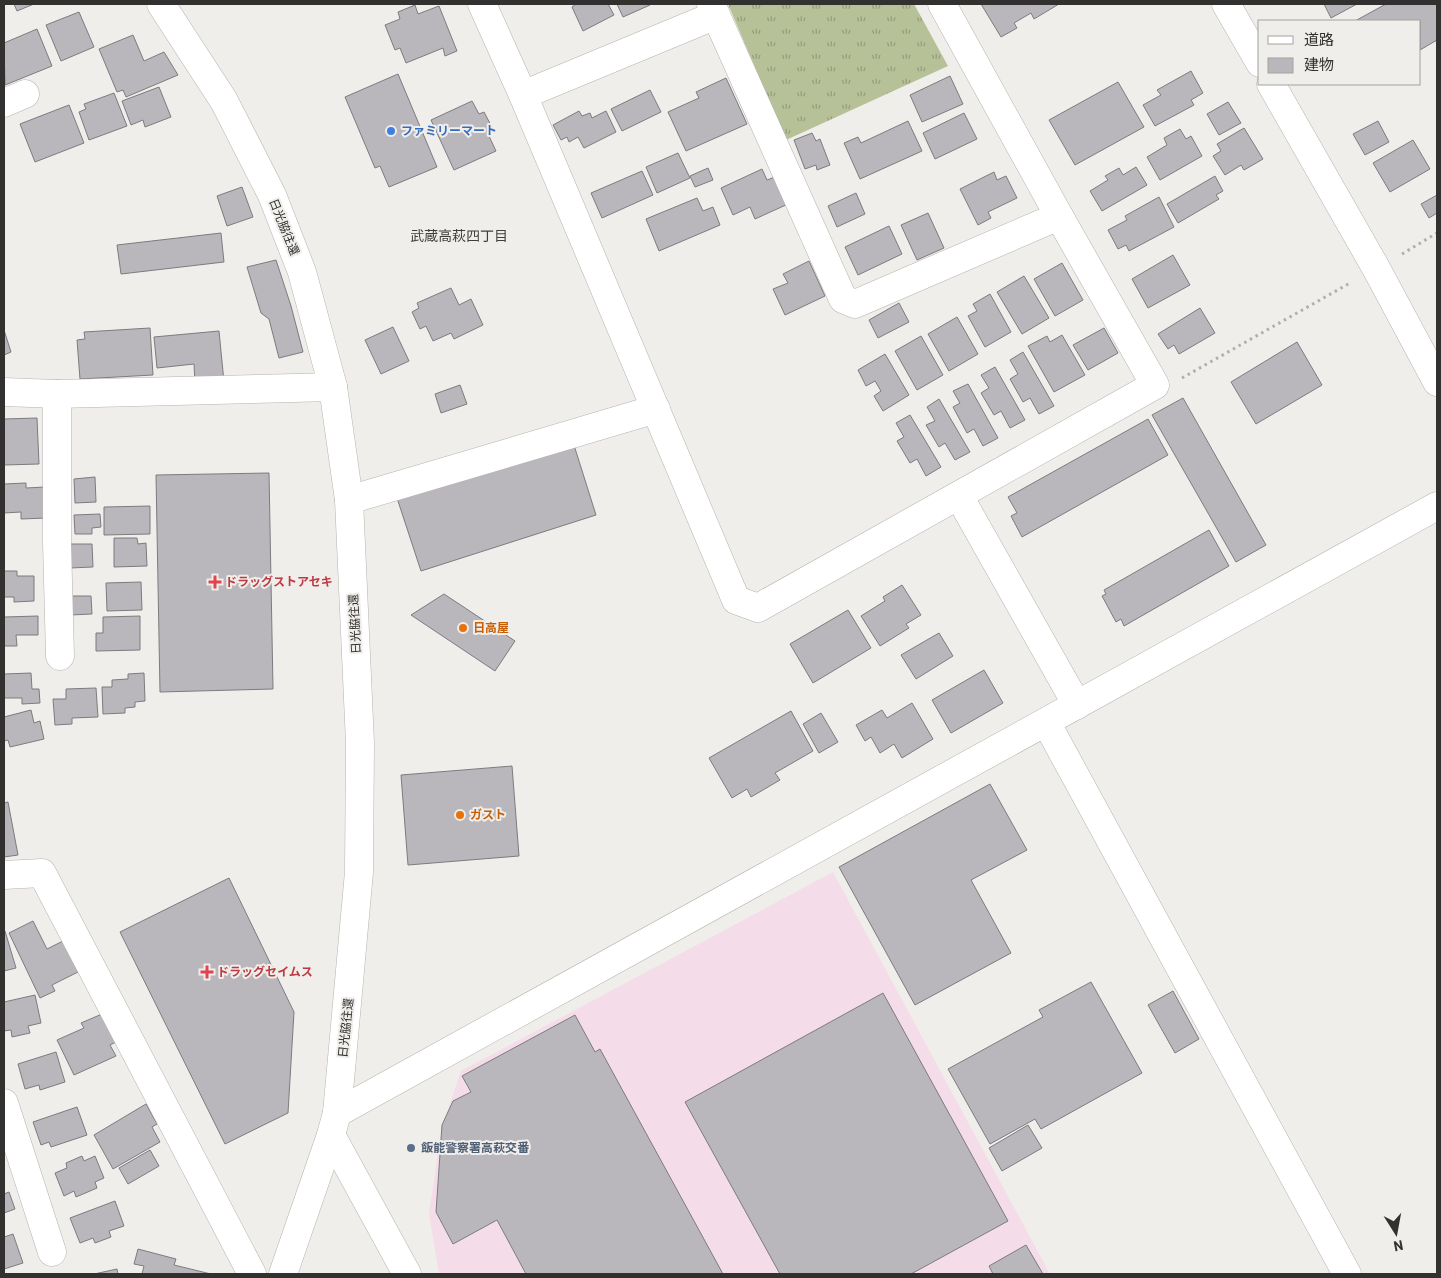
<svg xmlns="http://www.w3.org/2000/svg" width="1441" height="1278" font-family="Barlow,'Noto Sans JP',sans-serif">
	<defs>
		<pattern id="grass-tufts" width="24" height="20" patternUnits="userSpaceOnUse" patternTransform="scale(1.25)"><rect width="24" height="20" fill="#b7c198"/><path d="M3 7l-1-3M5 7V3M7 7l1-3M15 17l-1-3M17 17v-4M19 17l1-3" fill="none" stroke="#959d7c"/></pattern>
	</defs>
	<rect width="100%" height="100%" fill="#f0eeea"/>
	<!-- industrial -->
	<path fill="#f4dde9" d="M833,872L1050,1274H439L429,1214L442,1126L461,1071Z"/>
	<!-- grass -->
	<path fill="url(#grass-tufts)" d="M728,4H914L948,66L786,140Z"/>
	<!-- building -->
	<g fill="#b9b7bb" stroke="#7d7b7f">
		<path d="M14,4H34L17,11Z"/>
		<path d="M576,4H608L614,15L583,31L572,7Z"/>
		<path d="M617,4H649L650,5L623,17Z"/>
		<path d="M981,4H1059L1034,19L1031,13L1014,23L1017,28L1001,37Z"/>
		<path d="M1324,4H1357L1331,18Z"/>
		<path d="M1386,4H1437V40L1420,50V21H1355Z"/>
		<path d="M415,5L418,14L439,6L457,51L445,56L443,48L406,63L400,48L395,50L385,25L400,19L398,12Z"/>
		<path d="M79,12L94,47L61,61L46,25Z"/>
		<path d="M37,29L52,66L5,85L4,43Z"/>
		<path d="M133,35L144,61L164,52L178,75L126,97L123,90L117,92L99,49Z"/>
		<path d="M1191,71L1203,93L1191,100L1194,105L1155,126L1143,105L1161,95L1157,90Z"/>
		<path d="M398,74L437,167L389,187L380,166L375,168L345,97Z"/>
		<path d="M950,76L963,104L922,122L910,95Z"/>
		<path d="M726,78L747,124L686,151L668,112L699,98L696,92Z"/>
		<path d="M1118,82L1144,127L1075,165L1049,120Z"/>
		<path d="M159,87L171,117L145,127L143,120L131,125L122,101Z"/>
		<path d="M650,90L661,112L622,131L611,109Z"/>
		<path d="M114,93L127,126L89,140L79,112L86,109L84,104Z"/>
		<path d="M472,101L479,114L484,112L494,131L488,134L496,151L454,170L431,120Z"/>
		<path d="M1228,102L1241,123L1219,135L1207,114Z"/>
		<path d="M69,105L84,143L35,162L20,124Z"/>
		<path d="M579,111L582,116L590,113L592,118L606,111L616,132L584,148L578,137L569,142L567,137L561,140L553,125Z"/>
		<path d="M964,113L977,139L935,159L923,133Z"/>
		<path d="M908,121L922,151L860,179L844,143L858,137L861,143Z"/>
		<path d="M1378,121L1389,142L1365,155L1353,134Z"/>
		<path d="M1244,128L1263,159L1244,170L1241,165L1225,175L1213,156L1221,151L1217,144Z"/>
		<path d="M1180,129L1186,139L1191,136L1202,156L1160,180L1147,157L1167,145L1164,138Z"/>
		<path d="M812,133L816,141L820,139L830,165L817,170L816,165L805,169L794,140Z"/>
		<path d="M1413,140L1430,169L1390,192L1373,163Z"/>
		<path d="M678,153L690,178L657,193L646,167Z"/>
		<path d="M1136,167L1147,185L1102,211L1090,191L1108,180L1105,176L1119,168L1123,175Z"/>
		<path d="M708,168L713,180L695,187L690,176Z"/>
		<path d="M762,169L767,180L775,177L788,204L755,219L750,207L733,215L721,188Z"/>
		<path d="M642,171L653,195L602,218L591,193Z"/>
		<path d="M994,172L997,180L1006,176L1017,198L988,212L991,218L978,225L960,189Z"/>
		<path d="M1215,176L1223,191L1216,195L1219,199L1178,223L1167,204Z"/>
		<path d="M242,187L253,217L227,226L217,196Z"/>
		<path d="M856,193L865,214L837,227L828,206Z"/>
		<path d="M1437,195V213L1429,218L1421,204Z"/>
		<path d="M1159,197L1174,227L1129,251L1126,245L1118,249L1108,230L1127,220L1125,216Z"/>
		<path d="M697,198L703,211L713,207L720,225L659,251L646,219Z"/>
		<path d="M928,213L944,248L917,260L901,225Z"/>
		<path d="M889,226L902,254L858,275L845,247Z"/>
		<path d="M221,233L224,262L121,274L117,245Z"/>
		<path d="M1173,255L1190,285L1148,308L1132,279Z"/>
		<path d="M276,260L291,306L303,352L279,358L269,319L261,313L247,267Z"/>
		<path d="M809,261L825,296L785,315L773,289L788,283L783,274Z"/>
		<path d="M1062,263L1083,300L1055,316L1034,279Z"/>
		<path d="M1024,276L1049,318L1022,334L997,292Z"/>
		<path d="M451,288L459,305L471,299L483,325L454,339L451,333L433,341L426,326L420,329L412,312L419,308L417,303Z"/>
		<path d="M990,294L1011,332L985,347L968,316L977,311L973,304Z"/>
		<path d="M899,303L909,322L878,338L869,320Z"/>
		<path d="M1200,308L1215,333L1179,354L1174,345L1168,349L1158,334Z"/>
		<path d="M957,317L978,354L949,371L928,334Z"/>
		<path d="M393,327L409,361L381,374L365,340Z"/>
		<path d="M150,328L153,375L80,379L77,340L85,339L84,332Z"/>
		<path d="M1104,328L1118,353L1088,370L1073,345Z"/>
		<path d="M4,330L11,352L4,355Z"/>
		<path d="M219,331L224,382L195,384L194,364L157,368L154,337Z"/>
		<path d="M1062,335L1085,375L1054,392L1028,346L1047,336L1050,342Z"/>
		<path d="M921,336L943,375L917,390L895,351Z"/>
		<path d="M1297,342L1322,385L1256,424L1231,382Z"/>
		<path d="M1023,352L1054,406L1039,414L1030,398L1023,402L1010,379L1018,374L1010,360Z"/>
		<path d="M885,354L909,395L883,411L874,396L881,391L875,381L866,386L858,370Z"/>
		<path d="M995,367L1025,420L1010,428L1001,411L994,415L981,393L989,388L981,375Z"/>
		<path d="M968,384L998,438L983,446L974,429L967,433L953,407L960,403L953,391Z"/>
		<path d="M460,385L467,404L441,413L435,394Z"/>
		<path d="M1183,398L1266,545L1236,562L1152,415Z"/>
		<path d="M939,399L970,452L955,460L945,443L939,447L926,425L935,421L927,407Z"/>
		<path d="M910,415L941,467L926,476L917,459L910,463L897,441L904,437L896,423Z"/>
		<path d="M37,418L39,464L4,465V419Z"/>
		<path d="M1148,419L1168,455L1022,537L1011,516L1017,513L1008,497Z"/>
		<path d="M573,442L596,515L421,571L397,498Z"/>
		<path d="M269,473L273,689L160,692L156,475Z"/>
		<path d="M95,477L96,502L75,503L74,479Z"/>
		<path d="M26,483V488L45,487L46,518L21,519V512L4,513V484Z"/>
		<path d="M150,506V534L104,535V507Z"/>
		<path d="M100,514L101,527L92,528V534H75L74,515Z"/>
		<path d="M1209,530L1229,566L1124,626L1121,619L1116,622L1102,596L1106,594L1104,590Z"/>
		<path d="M114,538H137L138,544L146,543L147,566L114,567Z"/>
		<path d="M69,544H92L93,567L70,568Z"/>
		<path d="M4,571H17V576H34V601L14,602V597H4Z"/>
		<path d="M141,582L142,610L107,611L106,583Z"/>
		<path d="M902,585L921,615L906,624L909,628L880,646L861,616L885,601L883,597Z"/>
		<path d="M444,594L515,641L495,671L411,615Z"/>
		<path d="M69,596H91L92,614L70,615Z"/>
		<path d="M848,610L871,648L813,683L790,644Z"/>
		<path d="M38,616V635H16L17,646H4V617Z"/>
		<path d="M140,616V650L96,651V633H103V617Z"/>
		<path d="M939,633L953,656L916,679L901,655Z"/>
		<path d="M984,670L1003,703L951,733L932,700Z"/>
		<path d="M31,673L32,689H39L40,703L22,704V698H4V674Z"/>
		<path d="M144,673L145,701L135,702V707L125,708V713L103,714L102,687H112V680L128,679V674Z"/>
		<path d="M96,688L98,717L72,718V724L55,725L53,699H66V689Z"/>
		<path d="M912,703L933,739L902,758L894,744L880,753L871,737L865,741L856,725L882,710L887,718Z"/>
		<path d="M31,710L34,723L40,721L44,739L10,747L8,740L4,741V717Z"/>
		<path d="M791,711L813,751L775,773L780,780L751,797L747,789L732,798L709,758Z"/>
		<path d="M821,713L838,742L819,753L803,724Z"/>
		<path d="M512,766L519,856L408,865L401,775Z"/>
		<path d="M990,784L1027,850L971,880L1011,953L915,1005L839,867Z"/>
		<path d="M8,802L18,855L4,857V803Z"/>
		<path d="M229,878L294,1012L288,1113L225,1144L120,932Z"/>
		<path d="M33,921L47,949L63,941L78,972L52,985L55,991L40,998L9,933Z"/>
		<path d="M4,931H5L16,968L4,971Z"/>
		<path d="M1091,982L1142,1073L1041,1129L1035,1119L990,1144L948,1069L1043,1017L1039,1010Z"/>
		<path d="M1173,991L1199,1039L1175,1053L1148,1005Z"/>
		<path d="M883,993L1008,1221L911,1274H780L685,1102Z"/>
		<path d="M35,995L41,1023L28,1026L30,1033L12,1037L11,1030L4,1031V1002Z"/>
		<path d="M102,1014L116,1042L110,1045L116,1056L74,1075L57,1040L84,1028L81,1023Z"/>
		<path d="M575,1015L595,1052L600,1049L723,1274H526L497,1220L453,1244L436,1212L442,1125L453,1101L471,1092L462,1076Z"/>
		<path d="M56,1052L65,1082L40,1090L39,1085L25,1089L18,1064Z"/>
		<path d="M146,1104L157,1124L152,1127L160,1142L113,1169L94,1135Z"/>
		<path d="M77,1107L87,1135L51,1147L49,1142L41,1145L33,1122Z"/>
		<path d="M1028,1125L1042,1148L1002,1171L989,1148Z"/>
		<path d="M150,1150L159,1166L128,1184L119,1168Z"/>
		<path d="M82,1156L84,1161L95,1156L104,1178L95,1182L97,1188L76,1197L74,1191L64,1196L55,1173L67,1168L66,1163Z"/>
		<path d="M9,1192L15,1209L4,1213V1194Z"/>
		<path d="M115,1201L124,1226L109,1231L111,1237L95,1243L93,1238L80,1243L70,1218Z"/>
		<path d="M13,1234L23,1263L4,1269V1237Z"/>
		<path d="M1026,1245L1043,1274H993L989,1266Z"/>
		<path d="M138,1249L176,1259L174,1265L211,1274H142L144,1266L134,1264Z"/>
		<path d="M117,1269L118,1274H94Z"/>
	</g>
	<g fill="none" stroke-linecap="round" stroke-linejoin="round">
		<defs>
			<g id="minor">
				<path d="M161,4L224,101L272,195L302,272L333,387L349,500L360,743L359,872L337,1113L331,1135L283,1274"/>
				<path d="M482,4L523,95L736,600L758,608L1155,385L1059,216L942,4"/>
				<path d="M711,4L843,299L855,304L1059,216"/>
				<path d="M1226,4L1260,63"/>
				<path d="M1271,84L1376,268L1437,382"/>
				<path d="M523,95L716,15"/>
				<path d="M4,103L25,94"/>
				<path d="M4,392L57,394L333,387"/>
				<path d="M57,394V543L60,656"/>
				<path d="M959,496L1077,705"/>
				<path d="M349,500L656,409"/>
				<path d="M1046,722L1347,1274"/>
				<path d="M4,875L42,873L252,1274"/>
				<path d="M4,1103L52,1252"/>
				<path d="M337,1113L1437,506"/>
				<path d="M331,1135L407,1274"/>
			</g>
		</defs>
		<!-- minor casing -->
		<use href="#minor" stroke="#b5b3af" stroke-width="29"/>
		<!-- path -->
		<g stroke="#b0afac" stroke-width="3" stroke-dasharray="2.5 4" stroke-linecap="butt">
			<path d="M1402,254L1437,233"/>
			<path d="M1182,378L1350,283"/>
		</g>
		<!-- minor -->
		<use href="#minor" stroke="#fff" stroke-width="28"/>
	</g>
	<!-- markers -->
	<circle fill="#3f7fe0" stroke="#f0eeea" stroke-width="2" cx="391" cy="131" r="5"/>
	<g fill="#e0444e" stroke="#f0eeea" stroke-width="2">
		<path d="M212.5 574.5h5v5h5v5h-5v5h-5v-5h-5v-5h5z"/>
		<path d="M204.5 964.5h5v5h5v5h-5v5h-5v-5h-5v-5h5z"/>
	</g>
	<g fill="#e8710a" stroke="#f0eeea" stroke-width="2">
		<circle cx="463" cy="628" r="5"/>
		<circle cx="460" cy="815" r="5"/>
	</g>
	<circle fill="#5c6f8a" stroke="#f0eeea" stroke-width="2" cx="411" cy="1148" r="5"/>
	<g text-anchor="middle" stroke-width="4" stroke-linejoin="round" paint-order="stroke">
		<!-- shop labels -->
		<g font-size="12" font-weight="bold" fill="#366cbe" stroke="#f0eeea" text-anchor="start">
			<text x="401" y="135">ファミリーマート</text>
		</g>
		<!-- street labels -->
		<g font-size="12" fill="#323130" stroke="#f0eeea">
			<text transform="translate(284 227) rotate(68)" y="4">日光脇往還</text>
			<text transform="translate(355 624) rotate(-93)" y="4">日光脇往還</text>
			<text transform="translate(346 1028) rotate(-84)" y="4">日光脇往還</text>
		</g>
		<!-- health labels -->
		<g font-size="12" font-weight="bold" fill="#be3a42" stroke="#f0eeea" text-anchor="start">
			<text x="225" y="586">ドラッグストアセキ</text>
			<text x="217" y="976">ドラッグセイムス</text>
		</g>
		<!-- food labels -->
		<g font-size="12" font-weight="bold" fill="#c56008" stroke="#f0eeea" text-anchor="start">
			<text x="473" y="632">日高屋</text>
			<text x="470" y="819">ガスト</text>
		</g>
		<!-- service labels -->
		<g font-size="12" font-weight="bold" fill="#4e5e75" stroke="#f0eeea" text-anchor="start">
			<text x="421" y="1152">飯能警察署高萩交番</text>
		</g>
		<!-- neighbourhood labels -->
		<g font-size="14" fill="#403e3b" stroke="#f0eeea">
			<text x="459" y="241">武蔵高萩四丁目</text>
		</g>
	</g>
	<!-- border -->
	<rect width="1441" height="1278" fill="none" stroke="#323130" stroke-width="10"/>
	<!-- legend -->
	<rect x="1258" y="20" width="162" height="65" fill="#f0eeea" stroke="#a4a2a0"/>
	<rect x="1268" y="36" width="25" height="8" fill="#ffffff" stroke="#a4a2a0"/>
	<text x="1304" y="45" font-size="15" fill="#323130">道路</text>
	<rect x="1268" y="58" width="25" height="15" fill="#b9b7bb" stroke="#a4a2a0"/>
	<text x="1304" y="70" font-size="15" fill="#323130">建物</text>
	<!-- north arrow -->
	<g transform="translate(1396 1233) rotate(169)" stroke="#f0eeea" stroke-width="4" paint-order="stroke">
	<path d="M0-4L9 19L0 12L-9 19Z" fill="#323130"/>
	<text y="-8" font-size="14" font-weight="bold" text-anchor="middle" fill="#323130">N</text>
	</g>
</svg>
